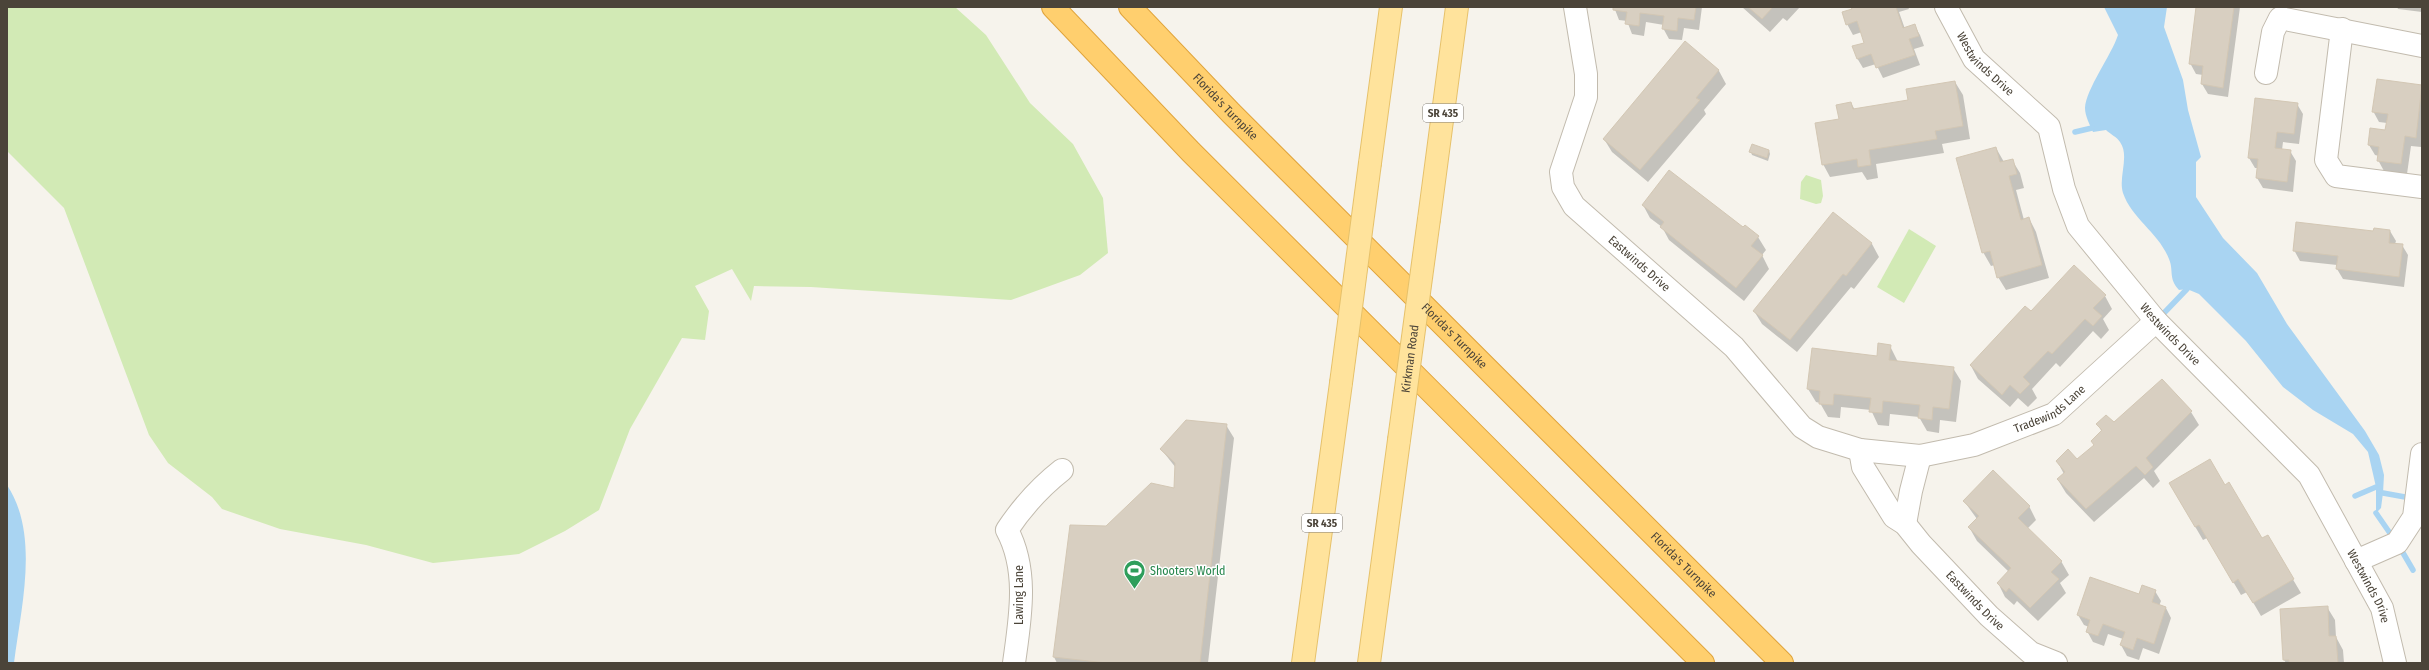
<svg xmlns="http://www.w3.org/2000/svg" width="2429" height="670" font-family="'Fira Sans Condensed',sans-serif">
	<rect width="100%" height="100%" fill="#f6f3ec"/>
	<!-- green -->
	<g fill="#d2eab5">
		<path d="M7,7H955L986,35L1030,103L1073,144L1103,198L1108,253L1080,275L1011,300L811,287L754,286L751,301L732,269L695,286L709,311L705,340L682,338L630,429L599,510L565,531L519,554L433,563L366,545L280,529L222,509L212,497L168,463L149,435L64,208L7,151Z"/>
		<path d="M1806,175L1821,180L1823,196L1821,203L1816,204L1800,199L1801,182Z"/>
		<path d="M1909,229L1936,246L1904,303L1877,287Z"/>
	</g>
	<!-- water -->
	<g fill="#a9d4f2">
		<path d="M2104,7H2167L2164,27L2183,80L2188,110L2201,157L2196,162V197L2223,238L2257,273L2287,324L2365,431L2379,455L2384,475L2383,493L2381,508L2376,513V487L2368,452L2353,434L2313,410L2283,387L2246,341L2199,294L2187,289L2179,290C2168,278 2174,271 2169,259C2159,233 2132,219 2123,193C2118,177 2130,156 2120,142C2117,137 2110,134 2106,130L2093,132C2090,125 2085,116 2085,108C2086,89 2111,56 2118,35Z"/>
		<path d="M7,485C40,535 21,607 14,663H7Z"/>
	</g>
	<!-- shadow -->
	<g fill="#0003">
		<path d="M1614,7H1702L1699,30L1684,28L1682,40L1669,39L1663,28L1664,25L1646,22L1644,36L1632,34L1627,21L1619,20Z"/>
		<path d="M1742,7H1800L1787,21L1783,18L1770,32Z"/>
		<path d="M1852,7H1908L1909,9L1899,12L1905,29L1914,25L1920,35L1924,46L1914,49L1920,65L1883,78L1876,64L1863,68L1857,58L1866,43L1862,32L1853,35L1847,24Z"/>
		<path d="M2197,7H2240L2228,97L2208,94L2202,84L2203,75L2196,74L2190,63Z"/>
		<path d="M2397,7H2422V12L2398,9Z"/>
		<path d="M1685,43L1719,71L1726,84L1704,110L1706,114L1648,182L1612,152L1604,139Z"/>
		<path d="M2378,80L2422,86L2421,147L2411,146L2407,174L2384,171L2378,160L2379,156L2375,155L2369,145L2386,132L2387,123L2379,122L2373,111Z"/>
		<path d="M1955,82L1963,95L1970,139L1942,144L1944,153L1876,164L1878,178L1867,180L1862,172L1830,177L1823,164L1840,120L1851,103L1855,110L1909,101Z"/>
		<path d="M2297,104L2303,114L2299,144L2283,142L2282,150L2290,151L2296,161L2293,192L2263,188L2257,178L2258,168H2255L2249,158Z"/>
		<path d="M1996,148L2004,162L2012,160L2020,173L2024,188L2016,190L2024,220L2029,218L2036,232L2049,278L2006,290L1998,277L1995,265L1991,266L1983,252Z"/>
		<path d="M1769,150L1770,154L1768,161L1752,155L1751,152Z"/>
		<path d="M1643,205L1743,228L1758,237L1766,250L1762,255L1769,269L1744,301L1669,240L1662,227L1650,218Z"/>
		<path d="M1833,213L1872,244L1879,257L1854,289L1851,287L1797,352L1762,324L1754,311Z"/>
		<path d="M2390,231L2396,241L2395,244L2402,245L2408,255L2404,287L2343,279L2337,269V265L2300,261L2294,250Z"/>
		<path d="M2105,296L2112,309L2103,319L2109,330L2101,339L2093,331L2060,367L2056,363L2032,389L2037,398L2028,407L2018,398L2010,407L1978,379L1971,366L2031,313Z"/>
		<path d="M1890,346L1898,362L1953,368L1961,381L1956,422L1940,420L1939,433L1927,431L1919,417L1890,414L1889,426L1878,425L1871,410L1841,407L1840,418L1828,417L1820,403L1816,402L1808,389L1877,357Z"/>
		<path d="M2191,412L2199,425L2154,471L2160,481L2153,488L2144,478L2094,522L2066,493L2058,480L2064,474L2057,461H2077L2095,445L2102,432L2097,424H2114Z"/>
		<path d="M1226,425L1234,438L1208,663H1057L1054,657L1106,527L1175,489L1176,468L1161,449Z"/>
		<path d="M2170,484L2224,486L2262,539L2267,536L2301,593L2261,616L2247,592L2241,595L2207,538L2203,540Z"/>
		<path d="M1964,501L2029,506L2036,520L2027,529L2061,561L2069,575L2060,583L2066,593L2038,621L2017,601L2014,605L2005,597L1998,583L2009,572L1977,541L1969,527L1977,519Z"/>
		<path d="M2155,591L2161,601L2159,606L2166,608L2171,618L2159,654L2143,648L2139,660L2127,656L2121,645L2123,639L2108,634L2104,646L2093,642L2087,631L2089,627L2084,625L2078,615Z"/>
		<path d="M2327,607L2335,620L2336,637L2343,650L2344,663H2286L2284,660Z"/>
	</g>
	<g fill="none" stroke-linecap="round" stroke-linejoin="round">
		<!-- stream -->
		<g stroke="#a9d4f2" stroke-width="5.5">
			<path d="M2075,132L2092,128"/>
			<path d="M2164,313L2187,289"/>
			<path d="M2383,493L2405,497"/>
			<path d="M2355,496L2376,487"/>
			<path d="M2376,513L2394,539"/>
			<path d="M2399,546L2413,570"/>
		</g>
	</g>
	<!-- building -->
	<g fill="#d8cfc1" stroke="#d3c7b4">
		<path d="M1613,7H1696L1694,20L1678,18L1677,31L1662,29L1664,16L1640,13L1639,26L1625,24L1627,12L1613,10Z"/>
		<path d="M1748,7H1773L1762,19Z"/>
		<path d="M1851,7H1896L1903,28L1915,24L1919,36L1909,39L1915,55L1876,68L1871,54L1857,59L1852,46L1864,43L1857,21L1846,25L1842,12L1852,9Z"/>
		<path d="M2196,7H2234L2223,88L2201,84L2203,66L2189,64Z"/>
		<path d="M1685,41L1719,70L1696,98L1700,100L1640,170L1603,139Z"/>
		<path d="M2377,79L2422,85L2416,138L2405,136L2401,164L2377,161L2379,147L2368,145L2370,128L2385,130L2388,114L2372,112Z"/>
		<path d="M1955,81L1963,126L1935,131L1937,139L1869,150L1871,165L1858,167L1857,159L1822,165L1815,123L1839,119L1836,105L1851,102L1853,109L1908,100L1906,89Z"/>
		<path d="M2255,98L2298,103L2294,134L2277,132L2275,148L2291,150L2287,182L2256,178L2258,159L2248,158Z"/>
		<path d="M1752,144L1769,150L1767,158L1749,152Z"/>
		<path d="M1996,147L2000,162L2013,159L2017,174L2009,176L2021,220L2029,217L2042,265L1997,278L1990,251L1982,253L1956,158Z"/>
		<path d="M1669,170L1743,227L1745,225L1759,236L1751,246L1763,255L1736,288L1660,227L1664,222L1642,205Z"/>
		<path d="M1833,212L1872,243L1846,276L1843,274L1790,340L1753,311Z"/>
		<path d="M2296,222L2373,231L2374,228L2390,230L2389,243L2403,244L2399,277L2336,269L2338,256L2293,251Z"/>
		<path d="M2074,265L2106,295L2093,308L2102,316L2093,326L2085,319L2052,354L2048,351L2023,377L2030,384L2020,394L2010,385L2002,395L1970,365L2025,306L2031,311Z"/>
		<path d="M1878,343L1891,345L1889,360L1954,367L1949,409L1933,407L1932,420L1918,418L1920,405L1883,401L1882,413L1869,412L1871,398L1834,394L1833,405L1819,404L1820,391L1807,389L1812,348L1877,356Z"/>
		<path d="M2162,379L2192,411L2146,458L2153,467L2145,475L2136,466L2086,509L2057,479L2065,472L2056,461L2068,449L2077,459L2094,445L2091,441L2102,430L2096,424L2106,415L2114,422Z"/>
		<path d="M1186,420L1227,424L1200,663H1106L1053,657L1070,525L1106,526L1151,483L1174,488L1175,463L1160,449Z"/>
		<path d="M2210,459L2225,485L2229,482L2262,538L2268,535L2294,579L2253,603L2238,579L2233,583L2199,525L2195,527L2169,483Z"/>
		<path d="M1993,470L2030,506L2018,518L2062,561L2051,572L2059,579L2030,608L2009,588L2006,592L1997,583L2011,568L1968,527L1979,516L1963,501Z"/>
		<path d="M2090,577L2139,594L2142,585L2156,590L2152,602L2166,607L2154,644L2137,638L2133,650L2120,645L2125,632L2103,624L2098,636L2086,632L2090,620L2077,615Z"/>
		<path d="M2328,606L2329,636H2336L2338,663H2289V660H2283L2280,609Z"/>
	</g>
	<g fill="none" stroke-linecap="round" stroke-linejoin="round">
		<defs>
			<g id="minor">
				<path id="s1" d="M1575,7L1586,74V97L1561,172L1563,187L1574,206L1734,347L1802,427L1818,437L1860,450L1920,456L1974,445L2054,414L2156,321"/>
				<path id="s2" d="M1946,7L1974,59L2049,127L2064,189L2078,226L2156,321L2309,475L2382,608L2395,663"/>
				<path d="M2342,29L2326,160L2336,176L2422,187"/>
				<path d="M2266,73L2273,32L2280,18L2422,46"/>
				<path id="s3" d="M1860,450L1863,467L1894,517L1905,524L1921,544L1989,616L2031,653L2056,663"/>
				<path d="M1905,524L1911,491L1920,456"/>
				<path d="M2356,561L2397,543L2414,517L2422,454"/>
				<path d="M1014,663C1020,619 1029,571 1007,530C1023,506 1039,488 1062,470"/>
			</g>
			<g id="major">
				<path d="M1370,163L1391,7"/>
				<path d="M1429,219L1457,7"/>
				<path d="M1303,663L1341,383"/>
				<path d="M1369,663L1399,440"/>
			</g>
			<g id="highway">
				<path d="M1053,7L1191,152L1703,663"/>
				<path id="s4" d="M1130,7L1231,113L1782,663"/>
			</g>
		</defs>
		<!-- minor casing -->
		<use href="#minor" stroke="#c2bbae" stroke-width="24"/>
		<!-- major casing -->
		<use href="#major" stroke="#e6c16a" stroke-width="24"/>
		<!-- highway casing -->
		<use href="#highway" stroke="#e0a43c" stroke-width="24"/>
		<!-- minor -->
		<use href="#minor" stroke="#fff" stroke-width="22"/>
		<!-- major -->
		<use href="#major" stroke="#ffe39c" stroke-width="22"/>
		<!-- highway -->
		<use href="#highway" stroke="#ffcf6e" stroke-width="22"/>
		<defs>
			<g id="major-bridge">
				<path d="M1341,383L1370,163"/>
				<path id="s5" d="M1399,440L1429,219"/>
			</g>
		</defs>
		<!-- major-bridge casing -->
		<use href="#major-bridge" stroke="#e6c16a" stroke-width="24" stroke-linecap="butt"/>
		<!-- major-bridge -->
		<use href="#major-bridge" stroke="#ffe39c" stroke-width="22"/>
	</g>
	<!-- icons -->
	<defs>
		<symbol id="stadium-pin" viewBox="-11 -11 22 30"><path d="M0 17L-7.5 6A9.5 9.5 0 1 1 7.5 6Z" fill="#2e9e5b" stroke="#fff"/><path d="M0-5a6.5 5 0 1 0 0 10a6.5 5 0 1 0 0-10ZM-3.5-1.8h7v3.6h-7Z" fill="#fff"/></symbol>
	</defs>
	<g fill-rule="evenodd">
		<use href="#stadium-pin" x="1122" y="558" width="25" height="34"/>
	</g>
	<g text-anchor="middle" stroke-width="3" stroke-linejoin="round" paint-order="stroke">
		<!-- shield labels -->
		<g fill="#fff" stroke="#817c74" stroke-width="1">
			<rect x="1423" y="104" width="40" height="18" rx="3"/>
			<rect x="1302" y="514" width="40" height="18" rx="3"/>
		</g>
		<g font-size="11" font-weight="bold" fill="#4b4439">
			<text x="1443" y="117">SR 435</text>
			<text x="1322" y="527">SR 435</text>
		</g>
		<!-- street labels -->
		<g font-size="12" fill="#4b4439" stroke="#fff">
			<text dy="4" stroke="none"><textPath href="#s2" startOffset="70">Westwinds Drive</textPath></text>
			<text dy="4" stroke="none"><textPath href="#s4" startOffset="138">Florida's Turnpike</textPath></text>
			<text dy="4" stroke="none"><textPath href="#s1" startOffset="294">Eastwinds Drive</textPath></text>
			<text dy="4" stroke="none"><textPath href="#s2" startOffset="406">Westwinds Drive</textPath></text>
			<text dy="4" stroke="none"><textPath href="#s4" startOffset="462">Florida's Turnpike</textPath></text>
			<text dy="4" stroke="none"><textPath href="#s5" startOffset="82">Kirkman Road</textPath></text>
			<text dy="4" stroke="none"><textPath href="#s1" startOffset="788">Tradewinds Lane</textPath></text>
			<text dy="4" stroke="none"><textPath href="#s4" startOffset="786">Florida's Turnpike</textPath></text>
			<text dy="4" stroke="none"><textPath href="#s2" startOffset="730">Westwinds Drive</textPath></text>
			<text transform="translate(1019 595) rotate(-90)" y="4">Lawing Lane</text>
			<text dy="4" stroke="none"><textPath href="#s3" startOffset="193">Eastwinds Drive</textPath></text>
		</g>
		<!-- leisure labels -->
		<g font-size="12" fill="#27864d" stroke="#fff" text-anchor="start">
			<text x="1150" y="575">Shooters World</text>
		</g>
	</g>
	<!-- border -->
	<rect width="2429" height="670" fill="none" stroke="#4b4439" stroke-width="16"/>
</svg>
